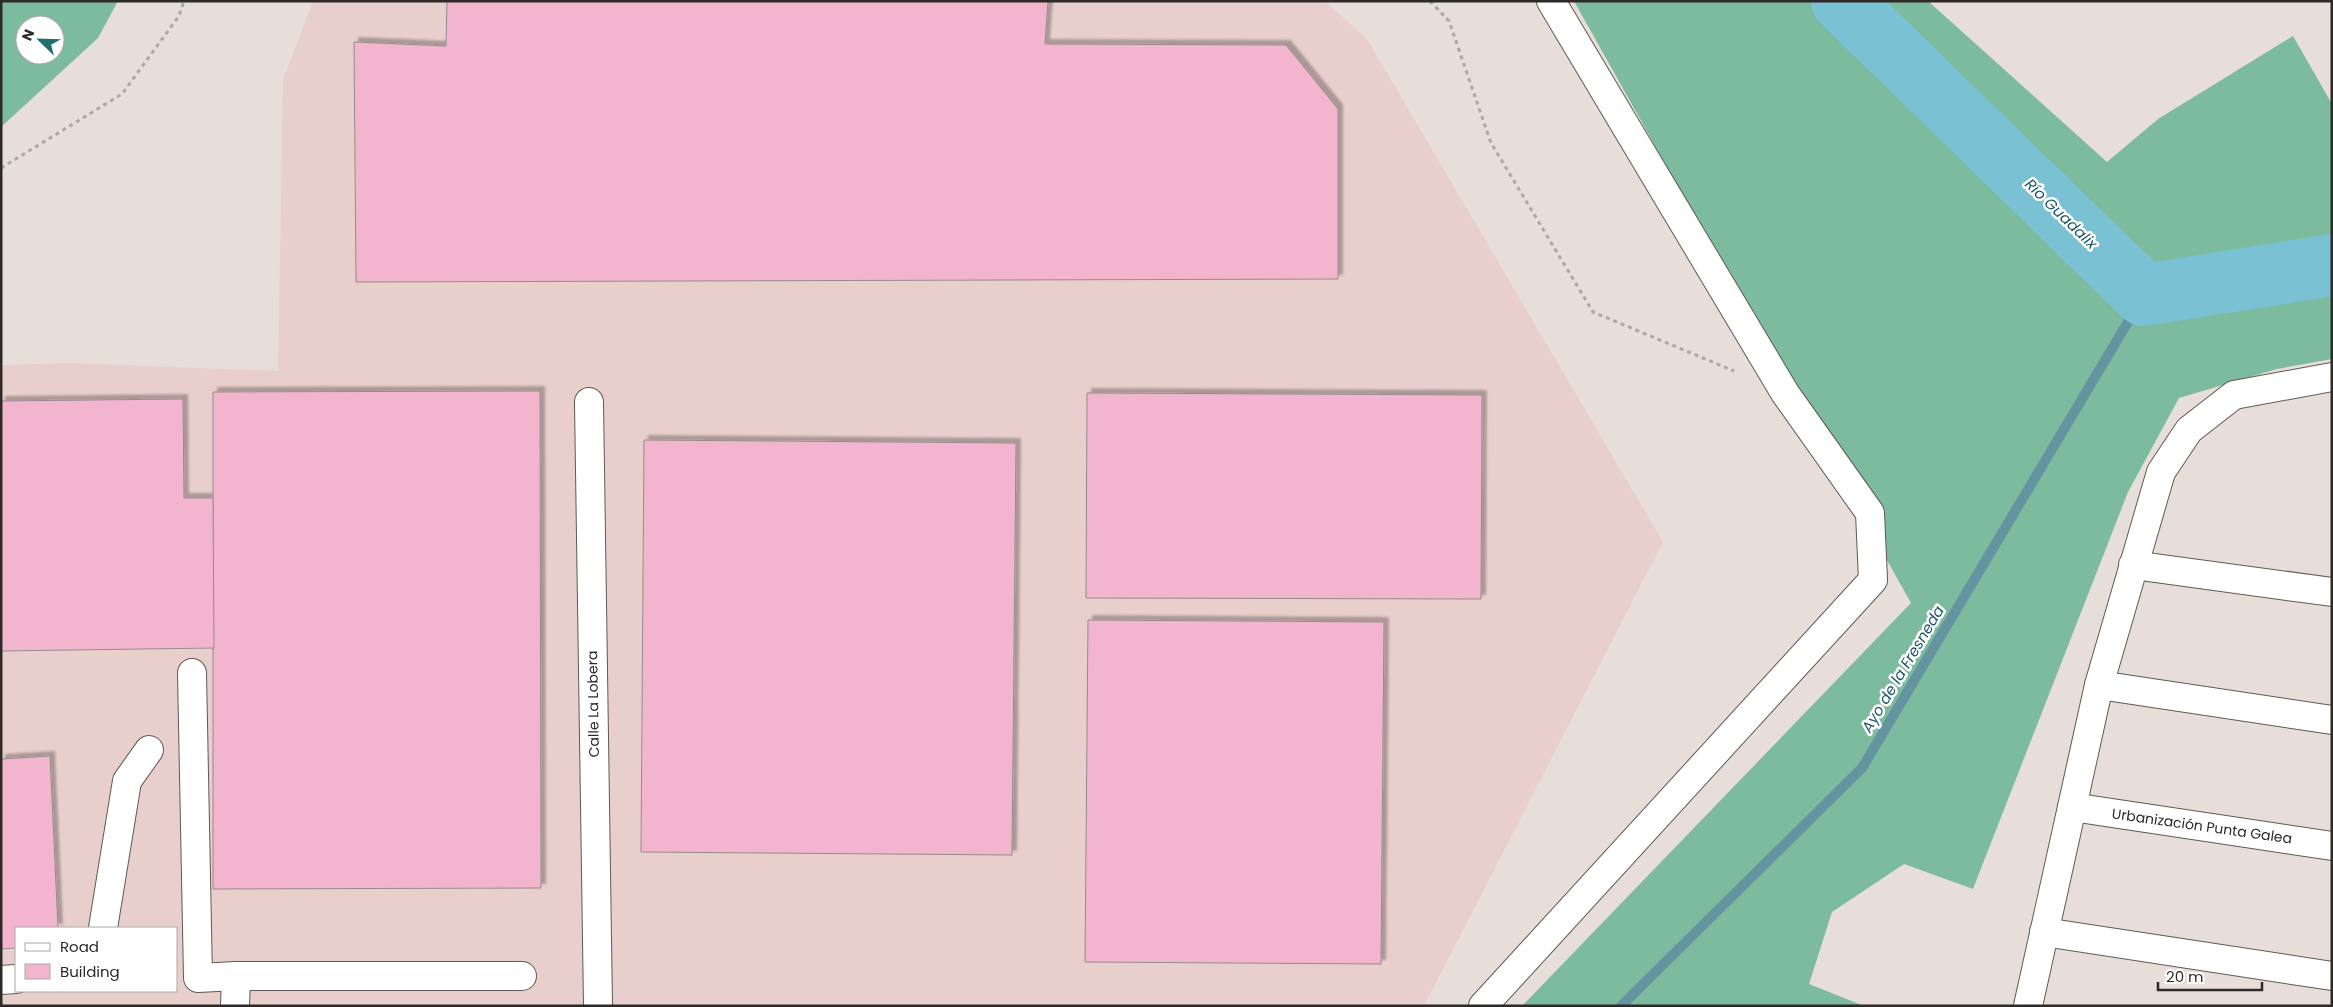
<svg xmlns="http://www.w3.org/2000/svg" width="2333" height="1007" font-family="Poppins,sans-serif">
	<defs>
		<filter id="shadow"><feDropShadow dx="4.5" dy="-4.5" stdDeviation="1" flood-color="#0004"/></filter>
	</defs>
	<rect width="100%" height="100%" fill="#e7ded9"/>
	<!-- industrial -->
	<path fill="#e9cfcb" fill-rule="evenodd" d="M313,1H1325L1367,39L1663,542L1424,1006H1V365L70,363L278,371L283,80ZM16,928H176V991H16Z"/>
	<!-- forest -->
	<g fill="#7dbb9f" fill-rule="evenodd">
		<path d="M1,1H118L98,38L1,127ZM25,25H55V55H25Z"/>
		<path d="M1574,1H1928L2107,162L2158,119L2293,36L2332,104V359L2277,369L2179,398L2128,492L1973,889L1904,864L1832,912L1809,984L1864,1006H1522L1911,603Z"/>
	</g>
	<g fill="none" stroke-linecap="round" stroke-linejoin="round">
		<!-- stream -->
		<path stroke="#6394a0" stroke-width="10" d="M1621,1006L1862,768L2144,295"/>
		<!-- river -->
		<path stroke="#7ac1d4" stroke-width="62" d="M1842,1L2144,295L2332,265"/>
	</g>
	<!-- building -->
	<g fill="#f2b5cd" stroke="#948b8e" filter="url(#shadow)">
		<path d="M447,1H1048L1045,44L1286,45L1338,109V279L356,282L354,42L446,46Z"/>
		<path d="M540,391L541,888L213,889V392Z"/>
		<path d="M1087,393L1482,395L1481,599L1086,598Z"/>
		<path d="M183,399L184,498H213L214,648L1,651V401Z"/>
		<path d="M644,440L1016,443L1012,855L641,852Z"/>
		<path d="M1088,620L1384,622L1381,964L1085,962Z"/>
		<path d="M50,756L58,928H16V948L1,949V759Z"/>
	</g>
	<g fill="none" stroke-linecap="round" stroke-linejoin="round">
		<defs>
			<g id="minor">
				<path d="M589,402L598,1006"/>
				<path d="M2133,565L2332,592"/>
				<path d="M192,673L198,978L236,976"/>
				<path d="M2099,685L2332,720"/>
				<path d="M2072,807L2332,846"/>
				<path d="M103,928L127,781L149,750"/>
				<path d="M2044,932L2332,976"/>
				<path d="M1,980L16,979"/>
				<path d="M235,1006L236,976H522"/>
				<path d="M1483,1006L1873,580L1870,513L1785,393L1551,1"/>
				<path d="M2028,1006L2099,685L2161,472L2189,430L2234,395L2332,377"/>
			</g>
		</defs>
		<!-- minor casing -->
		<use href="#minor" stroke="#615955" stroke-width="30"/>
		<!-- path -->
		<g stroke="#aea7a3" stroke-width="3" stroke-dasharray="4 4" stroke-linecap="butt">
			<path d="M1430,1L1449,21L1491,143L1593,312L1734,371"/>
			<path d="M1,168L122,94L179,16L184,1"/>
		</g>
		<!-- minor -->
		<use href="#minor" stroke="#fff" stroke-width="28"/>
	</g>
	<g text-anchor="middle" stroke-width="5" stroke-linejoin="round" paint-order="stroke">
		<!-- street labels -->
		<g font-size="14" fill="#2d2a28" stroke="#fff">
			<text transform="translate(593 704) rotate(-91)" y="5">Calle La Lobera</text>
			<text transform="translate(2202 826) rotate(8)" y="5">Urbanización Punta Galea</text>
		</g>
		<!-- water labels -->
		<g font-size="15" font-style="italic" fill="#1b5765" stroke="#fff">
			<text transform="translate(2061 214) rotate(44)" y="5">Río Guadalix</text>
			<text transform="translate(1903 669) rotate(-59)" y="5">Ayo de la Fresneda</text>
		</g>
	</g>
	<!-- border -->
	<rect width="2333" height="1007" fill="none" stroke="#2d2a28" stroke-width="5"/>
	<!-- legend -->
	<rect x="15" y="927" width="162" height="65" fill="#ffffff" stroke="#abaaa9"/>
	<rect x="25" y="943" width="25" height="8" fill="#ffffff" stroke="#abaaa9"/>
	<text x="60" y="952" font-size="15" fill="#2d2a28">Road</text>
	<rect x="25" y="964" width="25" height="15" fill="#f2b5cd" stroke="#abaaa9"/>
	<text x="60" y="977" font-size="15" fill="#2d2a28">Building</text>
	<!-- north arrow -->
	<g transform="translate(40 40) rotate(293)"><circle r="24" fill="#ffffff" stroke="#abaaa9"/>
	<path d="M0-4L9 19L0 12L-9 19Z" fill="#216d6f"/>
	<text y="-8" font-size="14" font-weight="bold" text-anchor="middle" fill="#2d2a28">N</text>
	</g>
	<!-- scale -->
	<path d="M2158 982v8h104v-8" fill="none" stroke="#2d2a28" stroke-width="2.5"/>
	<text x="2166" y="982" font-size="15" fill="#2d2a28" stroke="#ffffff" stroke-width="4" paint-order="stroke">20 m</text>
</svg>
